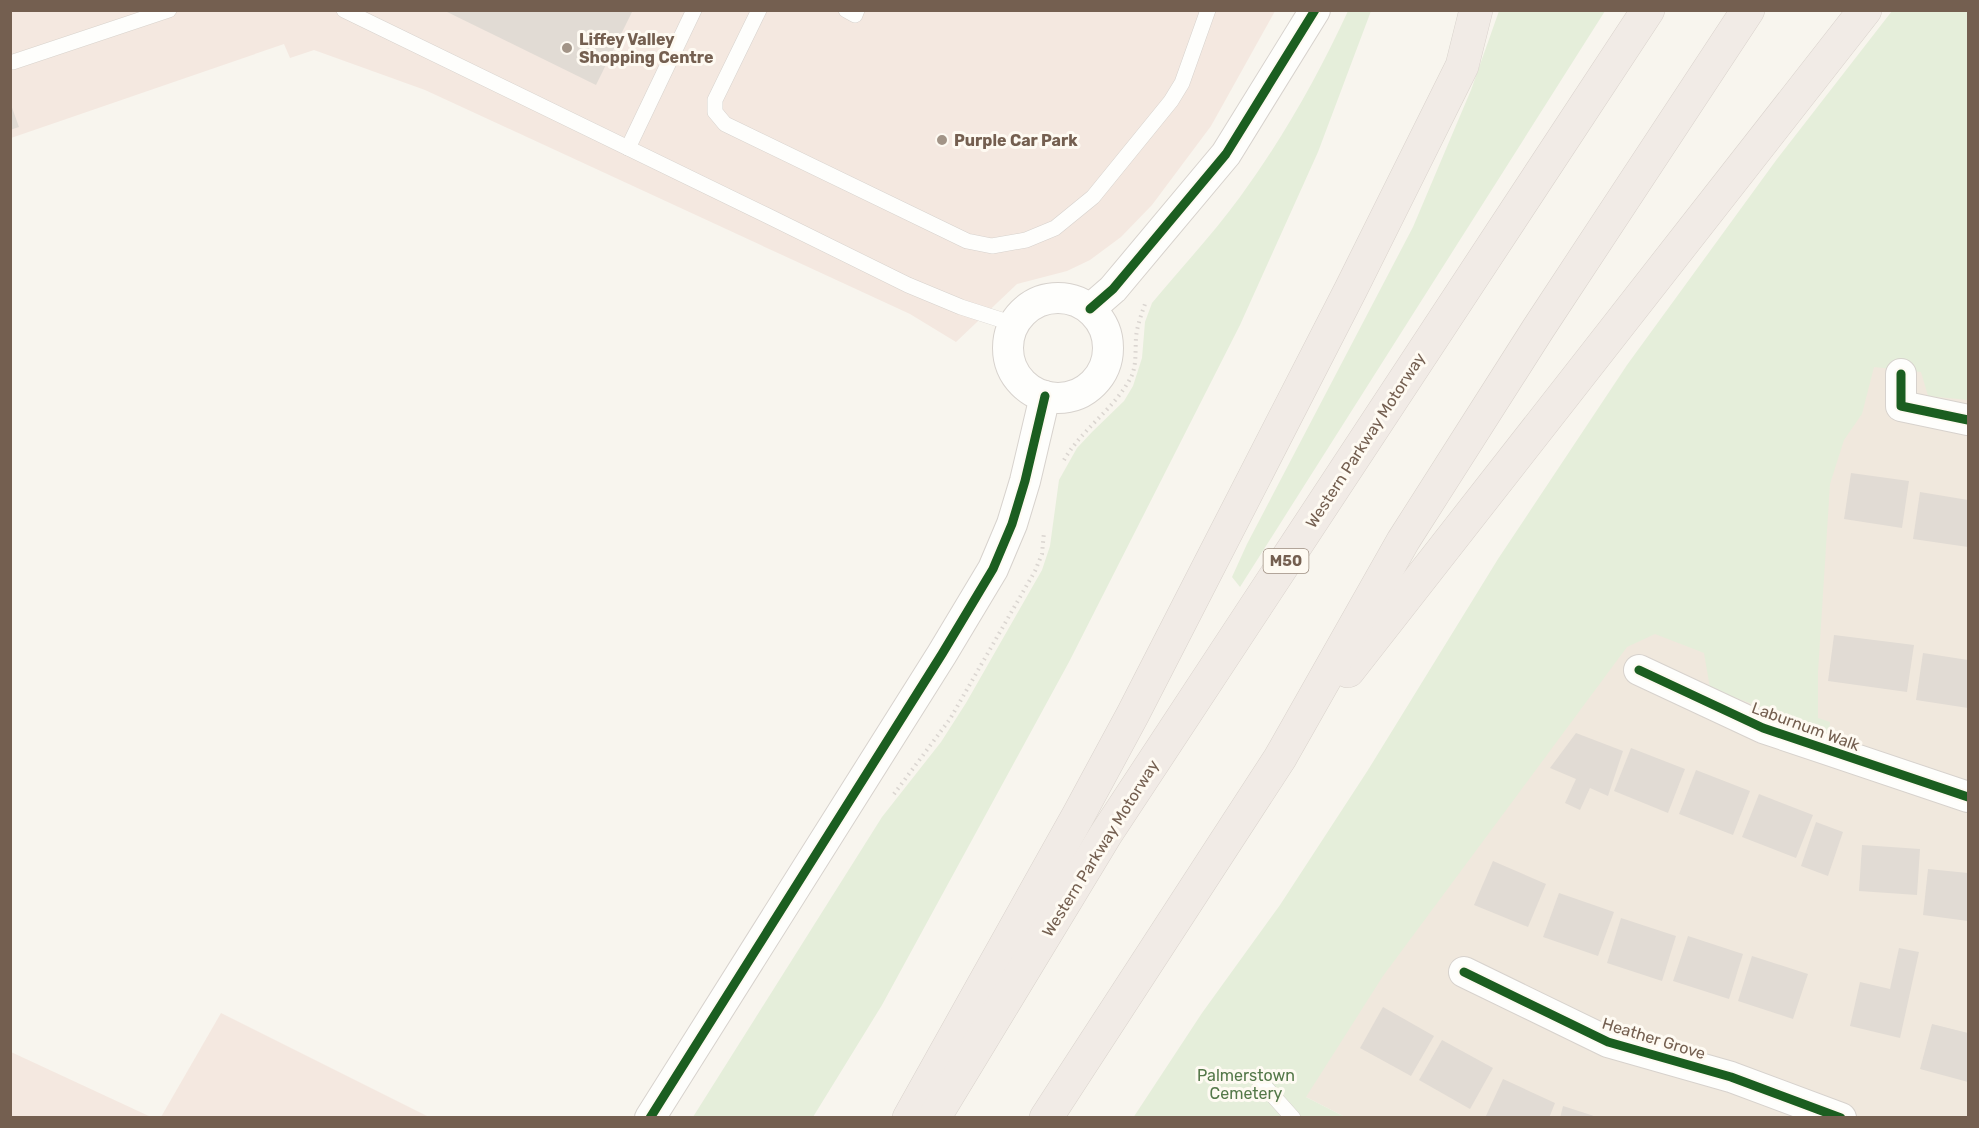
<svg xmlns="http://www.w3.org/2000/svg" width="1979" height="1128" font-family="Rubik,sans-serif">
	<rect width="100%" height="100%" fill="#f8f5ee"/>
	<!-- residential -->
	<path fill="#f0e8dd" d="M1968,70V1117H1345L1306,1097L1241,1035Z"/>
	<!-- commercial -->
	<g fill="#f4e8e0">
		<path d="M11,11H1275L1211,126L1152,205L1121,237L1090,260L1067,271L1017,284L956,342L910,314L425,90L314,50L290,58L284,44L11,138Z"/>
		<path d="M221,1013L429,1117H161Z"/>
		<path d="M11,1052L151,1117H11Z"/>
	</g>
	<!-- green -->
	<g fill="#e5eeda">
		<path d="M1348,11H1371L1318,152L1240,325L1069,662L882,1005L813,1117H693L882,817L941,742L966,703L1042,570L1050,546L1059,480L1077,448L1092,432L1124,401L1133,386L1142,358L1145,322L1152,303C1181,268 1213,234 1240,197C1283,138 1318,76 1348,11Z"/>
		<path d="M1499,11H1605L1240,587L1232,577L1247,544L1413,227L1471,90Z"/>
		<path d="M1892,11H1968V400L1928,396L1921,372L1874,367L1862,414L1844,440L1830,484L1818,672V718L1830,722L1829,733L1710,688L1704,653L1655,634L1627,647L1383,976L1306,1097L1345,1117L1133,1118L1202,1013L1280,905L1368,770L1498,559L1627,365L1777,159Z"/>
	</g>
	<!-- building -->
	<g fill="#e1dbd4">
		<path d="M443,10H633L596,85Z"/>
		<path d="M10,102L19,127L10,130Z"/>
		<path d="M1851,473L1909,481L1902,528L1844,519Z"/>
		<path d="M1920,492L1968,500V547L1913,539Z"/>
		<path d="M1834,635L1914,645L1907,692L1828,681Z"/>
		<path d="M1923,653L1968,660V708L1916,700Z"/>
		<path d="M1576,733L1623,751L1608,796L1590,788L1580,810L1565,803L1576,779L1550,768Z"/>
		<path d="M1631,748L1685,769L1668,813L1614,791Z"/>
		<path d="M1696,770L1750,791L1733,835L1679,814Z"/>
		<path d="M1759,794L1813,815L1796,858L1742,837Z"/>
		<path d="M1816,822L1843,832L1828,876L1801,866Z"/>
		<path d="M1862,845L1920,849L1917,895L1859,891Z"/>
		<path d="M1493,861L1546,884L1528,927L1474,905Z"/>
		<path d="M1928,869L1968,873V921L1923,915Z"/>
		<path d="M1559,893L1614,912L1598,956L1543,937Z"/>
		<path d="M1621,918L1676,936L1662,981L1607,963Z"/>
		<path d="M1688,936L1743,954L1729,999L1673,981Z"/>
		<path d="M1899,948L1919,952L1900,1038L1850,1026L1860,982L1890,989Z"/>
		<path d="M1752,956L1808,974L1793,1019L1738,1001Z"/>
		<path d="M1383,1007L1434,1036L1411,1076L1360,1048Z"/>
		<path d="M1932,1024L1968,1033V1082L1920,1069Z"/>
		<path d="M1442,1040L1493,1068L1470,1109L1419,1080Z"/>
		<path d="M1503,1079L1555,1103L1549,1118H1485Z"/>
		<path d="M1563,1106L1591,1115L1599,1118H1560Z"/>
	</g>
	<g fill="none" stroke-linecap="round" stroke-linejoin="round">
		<defs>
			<g id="service">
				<path d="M344,10L766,215L908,285L961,307L1014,324"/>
				<path d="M759,10L715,100V112L725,124L967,241L992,246L1026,240L1055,228L1093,197L1171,101L1182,83L1208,10"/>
				<path d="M846,10L855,15L857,10"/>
				<path d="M13,62L169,10"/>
				<path d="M628,148L694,10"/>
				<path d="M1259,1080L1293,1118"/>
			</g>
			<g id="minor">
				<circle cx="1058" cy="348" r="50"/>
				<path d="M1090,309L1113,289L1226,154L1315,10"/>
				<path d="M1901,374V406L1968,420"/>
				<path d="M1639,670L1763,728L1968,797"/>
				<path d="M1464,972L1608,1042L1731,1077L1841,1118"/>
				<path d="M650,1118L942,654L993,569L1012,524L1025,481L1045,396"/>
			</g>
			<g id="motorway">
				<path d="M1348,671L1865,10"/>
				<path d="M909,1118L1079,814L1133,714L1351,289L1462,66L1476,10"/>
				<path d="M934,1118L1106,834L1648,10"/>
				<path d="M1046,1118L1280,758L1403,541L1538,329L1748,10"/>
			</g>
		</defs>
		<!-- service casing -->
		<use href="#service" stroke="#d7d2cd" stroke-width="16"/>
		<!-- minor casing -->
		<use href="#minor" stroke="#d7d2cd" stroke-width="32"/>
		<!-- motorway casing -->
		<use href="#motorway" stroke="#d9d2cc" stroke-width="34"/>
		<!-- path -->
		<g stroke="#dad5d0" stroke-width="4" stroke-dasharray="1.5 4.5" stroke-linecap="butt">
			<path d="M1064,460C1082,429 1113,410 1130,379C1137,367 1135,352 1136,338C1137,325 1142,313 1146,301"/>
			<path d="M894,794L950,719L1035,571L1042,554L1044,532"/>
		</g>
		<!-- service -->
		<use href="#service" stroke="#fefefc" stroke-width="15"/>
		<!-- minor -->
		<use href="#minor" stroke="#fefefc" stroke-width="30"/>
		<!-- motorway -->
		<use href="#motorway" stroke="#f1ebe6" stroke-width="33"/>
		<defs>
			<g id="cycleway">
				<path d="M1090,309L1113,289L1226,154L1315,10"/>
				<path d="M1901,374V406L1968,420"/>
				<path d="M1639,670L1763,728L1968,797"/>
				<path d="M1464,972L1608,1042L1731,1077L1841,1118"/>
				<path d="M650,1118L942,654L993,569L1012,524L1025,481L1045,396"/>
			</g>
		</defs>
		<!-- cycleway casing -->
		<use href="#cycleway" stroke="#fefaf2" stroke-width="13"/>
		<!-- cycleway -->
		<use href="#cycleway" stroke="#1b5e20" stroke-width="9"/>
	</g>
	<!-- markers -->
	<g fill="#a29487" stroke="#fefaf2" stroke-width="2">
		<circle cx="567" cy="48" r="6"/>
		<circle cx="942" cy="140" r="6"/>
	</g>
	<g text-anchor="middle" stroke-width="6" stroke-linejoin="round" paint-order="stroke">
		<!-- shield labels -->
		<rect fill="#fefaf2" stroke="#9d8e81" stroke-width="1.5" x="1263.5" y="549" width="45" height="24" rx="4.5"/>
		<g font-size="15" font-weight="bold" fill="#745f50">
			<text x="1286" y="566">M50</text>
		</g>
		<!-- poi labels -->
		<g font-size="16" font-weight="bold" fill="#745f50" stroke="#fefaf2" text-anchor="start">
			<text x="579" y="45">Liffey Valley<tspan x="579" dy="18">Shopping Centre</tspan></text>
			<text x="954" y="146">Purple Car Park</text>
		</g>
		<!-- street labels -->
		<g font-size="16" fill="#745f50" stroke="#fefaf2">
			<text transform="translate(1365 440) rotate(-57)" y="6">Western Parkway Motorway</text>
			<text transform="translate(1806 726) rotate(20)" y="6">Laburnum Walk</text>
			<text transform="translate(1100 848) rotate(-58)" y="6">Western Parkway Motorway</text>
			<text transform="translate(1654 1038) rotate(17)" y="6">Heather Grove</text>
		</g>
		<!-- park labels -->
		<g font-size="16" fill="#547849" stroke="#fefaf2">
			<text x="1246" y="1081">Palmerstown<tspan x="1246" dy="18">Cemetery</tspan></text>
		</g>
	</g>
	<!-- border -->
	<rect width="1979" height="1128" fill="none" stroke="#745f50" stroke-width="24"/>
</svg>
